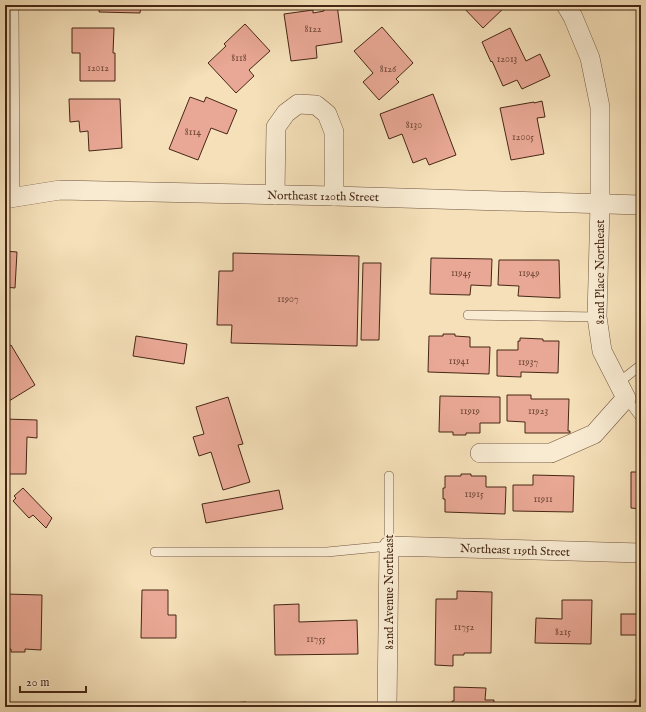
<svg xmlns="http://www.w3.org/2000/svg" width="646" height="712" font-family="'IM FELL English',serif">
	<rect width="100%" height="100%" fill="#f5e0b9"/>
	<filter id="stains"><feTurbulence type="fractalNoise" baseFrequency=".005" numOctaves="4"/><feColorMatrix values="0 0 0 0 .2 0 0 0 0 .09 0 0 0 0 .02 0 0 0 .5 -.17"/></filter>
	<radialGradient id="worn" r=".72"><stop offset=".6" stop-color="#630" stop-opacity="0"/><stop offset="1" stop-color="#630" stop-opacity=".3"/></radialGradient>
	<!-- building -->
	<g fill="#e9a895" stroke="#462715">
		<path d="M100,5H141L140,13L99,12Z"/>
		<path d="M323,5H337L342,42L316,46L317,58L291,61L284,14L313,10V13L324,11Z"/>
		<path d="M461,5H507L483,28Z"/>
		<path d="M245,24L270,51L249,70L254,76L236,93L208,63L226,46L224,44Z"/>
		<path d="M382,27L413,63L396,79L399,82L379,100L363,82L373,73L354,51Z"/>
		<path d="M72,28H114L113,53H115V81H80V53H72Z"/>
		<path d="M510,28L526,61L540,54L550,76L522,89L517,80L503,86L492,61L491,62L482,42Z"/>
		<path d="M433,94L456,155L429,165L426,158L413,163L402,134L389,139L380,114Z"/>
		<path d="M190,97L204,102L206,97L237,110L227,134L211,128L198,160L169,149Z"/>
		<path d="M69,99H120L122,148L89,151L88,131L80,132L79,121L70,122Z"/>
		<path d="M542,101L545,117L537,118L544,154L511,160L500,108L534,102V103Z"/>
		<path d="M5,251L17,252L15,288L5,287Z"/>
		<path d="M233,253L359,256L357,346L231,343L232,325H217L219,271H233Z"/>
		<path d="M431,258L492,259L491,286L471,285L470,295L430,294Z"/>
		<path d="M499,260H559L560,298L518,296L519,286L498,285Z"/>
		<path d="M363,263H381L379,340H361Z"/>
		<path d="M443,334H455V336L470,337V347H490L489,374L428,372L429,336H443Z"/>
		<path d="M136,336L187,344L184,364L133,356Z"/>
		<path d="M520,338L543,339V341H559L558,373L521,372V377L497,376V350H518V341H520Z"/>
		<path d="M11,345L35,385L9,401L5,394V349Z"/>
		<path d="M507,395H531V399H569L568,431H570V433H525V422L507,421Z"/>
		<path d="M440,396L500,397V423H480V433H466V435H453V432H439Z"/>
		<path d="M228,397L243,444L238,445L250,482L223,490L211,452L199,456L193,437L204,434L196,407Z"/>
		<path d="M5,419L37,420V438L27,437L26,474H5Z"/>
		<path d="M631,472H641V509L631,508Z"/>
		<path d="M461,474H471V476H486V487H506L505,514L445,512V499H443V488H445V476H461Z"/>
		<path d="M533,475L574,476L573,512L513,511V485H533Z"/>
		<path d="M23,488L52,518L46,528L33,515L29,518L13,501L16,498L14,496Z"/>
		<path d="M279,490L283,509L206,523L202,504Z"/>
		<path d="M142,590H168V615H176V638H141Z"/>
		<path d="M457,591L492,592L491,653H464V655H453V666L435,665L436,599H457Z"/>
		<path d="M5,594L42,595L41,650L25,649V652H11V649H5Z"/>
		<path d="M562,600H592L591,644L535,643L536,618L562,619Z"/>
		<path d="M299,604V622L357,620L358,654L275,655L274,605Z"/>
		<rect x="621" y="614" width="16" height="21"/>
		<path d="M454,687L486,688L485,700H494V707H452V701H454Z"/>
		<path d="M5,693H9L10,707H5Z"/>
		<rect x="635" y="700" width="6" height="7"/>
		<path d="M246,702V707H230V703Z"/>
	</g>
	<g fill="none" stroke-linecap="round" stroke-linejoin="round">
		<defs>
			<g id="lane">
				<path d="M468,315L597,317"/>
				<path d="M618,383L641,365"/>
				<path d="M626,398L641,418"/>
				<path d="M155,552H327L389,546V476"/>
			</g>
			<g id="street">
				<path d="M9,5L10,198"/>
				<path d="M275,195L276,127L286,113L298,104L316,105L327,114L334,132V196"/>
				<path d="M5,198H10L60,190L334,196L641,205"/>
				<path d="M480,453H551L594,434L626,398L602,351L597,317L600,204V107L590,58L573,17L566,5"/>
				<path d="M387,707L389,546L641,553"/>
			</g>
		</defs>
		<!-- lane casing -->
		<use href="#lane" stroke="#72553e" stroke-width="10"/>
		<!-- street casing -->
		<use href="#street" stroke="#72553e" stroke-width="20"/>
		<!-- lane -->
		<use href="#lane" stroke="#f8ebd2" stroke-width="9"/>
		<!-- street -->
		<use href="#street" stroke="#f8ebd2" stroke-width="19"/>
	</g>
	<g text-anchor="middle" stroke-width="3.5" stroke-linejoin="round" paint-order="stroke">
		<!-- number labels -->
		<g font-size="10" fill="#6f4735">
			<text x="313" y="32">8122</text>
			<text x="239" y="61">8118</text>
			<text x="507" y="62">12013</text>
			<text x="98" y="71">12012</text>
			<text x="388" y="72">8126</text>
			<text x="414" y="128">8130</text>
			<text x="193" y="135">8114</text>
			<text x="523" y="140">12005</text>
			<text x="461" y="276">11945</text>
			<text x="529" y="276">11949</text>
			<text x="288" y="302">11907</text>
			<text x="459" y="364">11941</text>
			<text x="528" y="365">11937</text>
			<text x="470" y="414">11919</text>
			<text x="538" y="414">11923</text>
			<text x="474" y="497">11915</text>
			<text x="543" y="502">11911</text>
			<text x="464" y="630">11752</text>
			<text x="563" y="635">8215</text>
			<text x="316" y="642">11755</text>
		</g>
		<!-- street labels -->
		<g font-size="12" fill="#462715" stroke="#f8ebd2">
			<text transform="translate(323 196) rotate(1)" y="4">Northeast 120th Street</text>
			<text transform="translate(600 272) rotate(-90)" y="4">82nd Place Northeast</text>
			<text transform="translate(515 550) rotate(2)" y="4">Northeast 119th Street</text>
			<text transform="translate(389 592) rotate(-90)" y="4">82nd Avenue Northeast</text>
		</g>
	</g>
	<!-- margin -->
	<rect width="646" height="712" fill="none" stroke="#f5e0b9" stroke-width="20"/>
	<rect x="6" y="6" width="634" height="700" fill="none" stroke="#462715" stroke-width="2"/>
	<rect x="10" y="10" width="626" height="692" fill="none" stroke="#462715"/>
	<!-- scale -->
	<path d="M20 686v6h66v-6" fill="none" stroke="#462715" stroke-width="2"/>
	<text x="26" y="686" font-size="12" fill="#462715" stroke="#f8ebd2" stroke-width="3" paint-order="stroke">20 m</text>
	<rect width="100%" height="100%" filter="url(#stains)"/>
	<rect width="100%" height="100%" fill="url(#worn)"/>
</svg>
